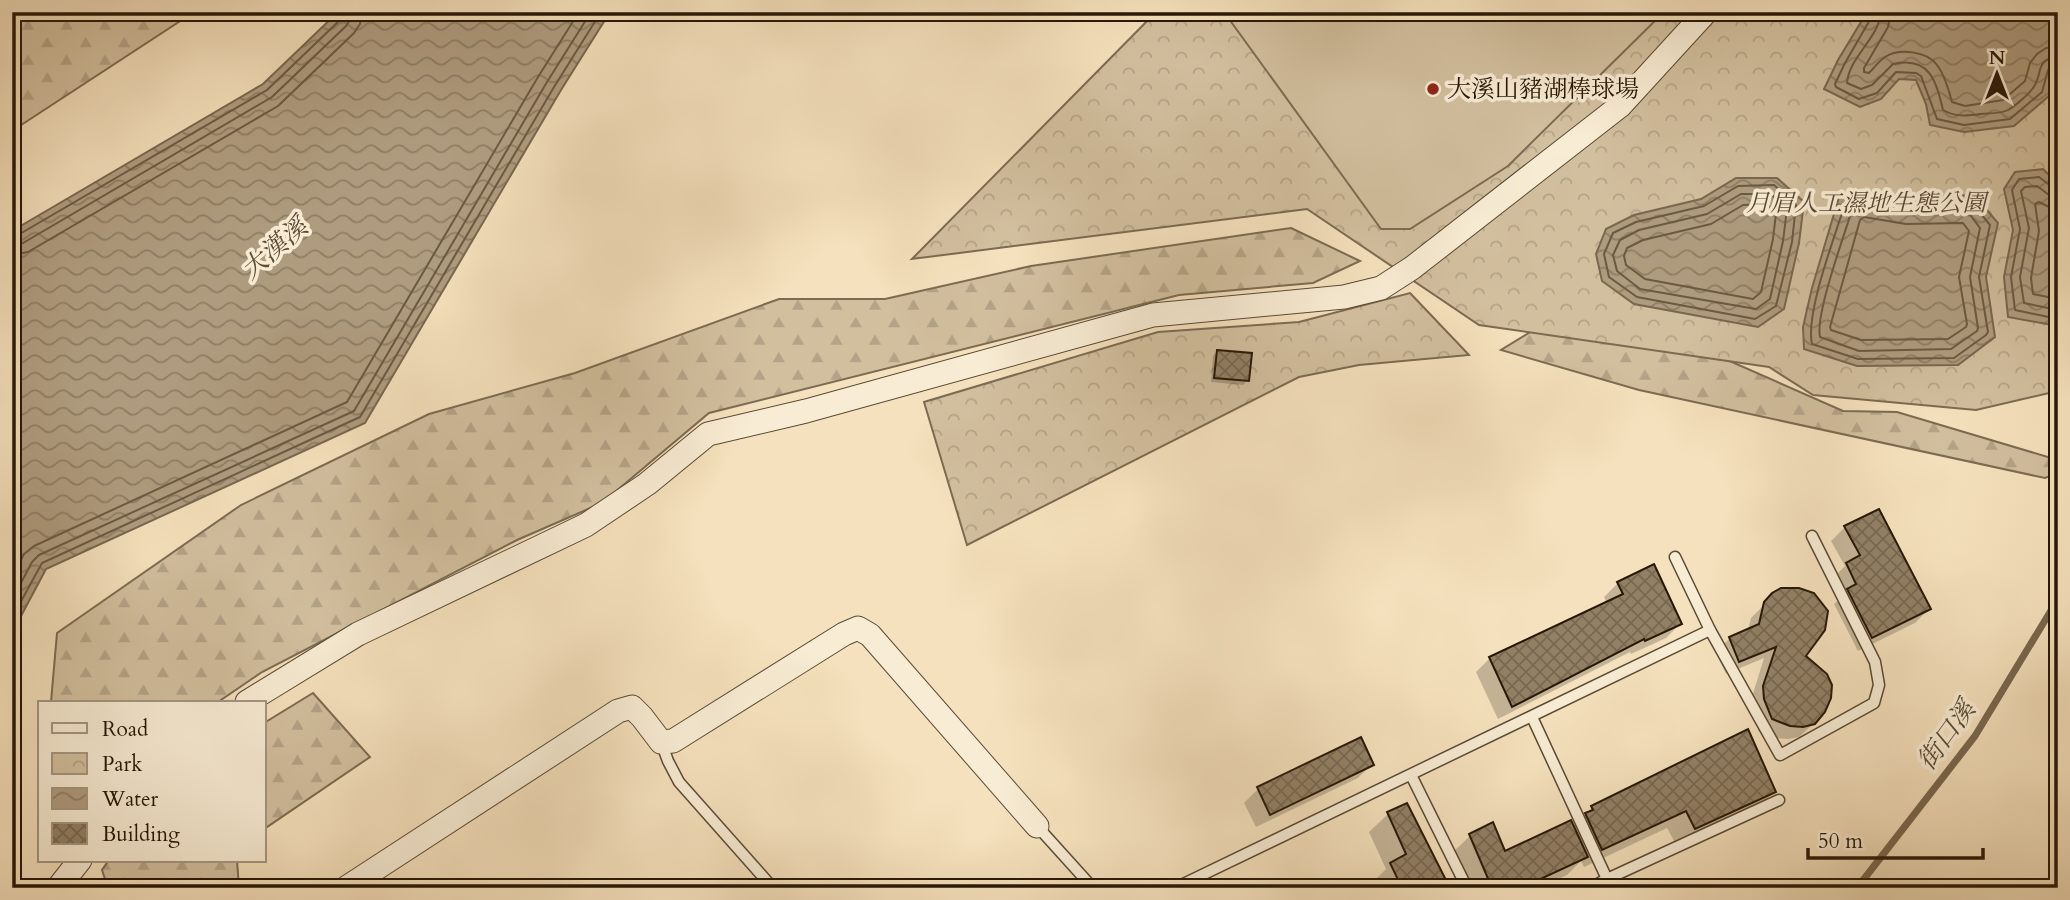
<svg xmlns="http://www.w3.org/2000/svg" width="2070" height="900" font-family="Cardo,'Noto Serif TC',serif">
	<defs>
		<pattern id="forest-firs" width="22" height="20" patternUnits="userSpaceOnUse" patternTransform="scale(1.75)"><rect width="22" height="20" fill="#d2bf9e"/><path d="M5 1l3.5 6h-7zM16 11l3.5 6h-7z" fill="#b4a387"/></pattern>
		<pattern id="park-crowns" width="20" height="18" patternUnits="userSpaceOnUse" patternTransform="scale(1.75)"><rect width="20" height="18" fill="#d2bf9e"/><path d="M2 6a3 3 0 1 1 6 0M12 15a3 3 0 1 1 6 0" fill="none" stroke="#b4a387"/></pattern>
		<pattern id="water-waves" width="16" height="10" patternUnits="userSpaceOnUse" patternTransform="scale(1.75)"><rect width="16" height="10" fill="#af9c7f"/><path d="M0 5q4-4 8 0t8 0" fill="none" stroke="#8e7e66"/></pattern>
		<pattern id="building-cross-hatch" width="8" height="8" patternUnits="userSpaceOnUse" patternTransform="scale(1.75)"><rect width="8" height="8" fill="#928065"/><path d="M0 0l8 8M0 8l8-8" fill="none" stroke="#776851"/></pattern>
	</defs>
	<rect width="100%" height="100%" fill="#f5e1bd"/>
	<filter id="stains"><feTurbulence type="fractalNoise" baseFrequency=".00286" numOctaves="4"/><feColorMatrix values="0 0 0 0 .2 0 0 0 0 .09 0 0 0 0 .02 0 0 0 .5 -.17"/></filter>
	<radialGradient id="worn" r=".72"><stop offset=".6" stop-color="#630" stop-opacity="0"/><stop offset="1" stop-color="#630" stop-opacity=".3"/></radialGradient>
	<!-- forest -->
	<g fill="url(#forest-firs)" stroke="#7c6b52" stroke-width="2">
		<path d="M12,12H194L12,131Z"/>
		<path d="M1291,228L1360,261L1313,283L1179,295L709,413L602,503L517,540L262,672L218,702H51L57,633L241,505L429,414L575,373L779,299H885L1031,266Z"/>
		<path d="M1540,326L1682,340L1843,411L1897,412L2058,460V473L2045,478L1639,390L1501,350Z"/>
		<path d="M313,693L370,757L264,829V723Z"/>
		<path d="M109,860H237L239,888H108L102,870Z"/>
	</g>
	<!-- park -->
	<g fill="url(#park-crowns)" stroke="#7c6b52" stroke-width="2">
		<path d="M1156,12H2058V391L1976,410L1813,395L1769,367L1479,325L1307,209L912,259Z"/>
		<path d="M1410,293L1469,355L1359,365L1299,377L967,545L924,402L1158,332L1299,322Z"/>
	</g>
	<!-- pitch -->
	<path fill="#d2bf9e" stroke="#7c6b52" stroke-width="2" d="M1224,12H1664L1508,166L1410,229H1381Z"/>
	<!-- water -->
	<g fill="url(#water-waves)" stroke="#79674f" stroke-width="2">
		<path d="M338,12H610L561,90L365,423L46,569L12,633V231L263,84Z"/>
		<path d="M1867,12H2058L2055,18L2057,64L2049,96L2014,126L1964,132L1930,125L1926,104L1916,80L1899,79L1881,99L1860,107L1824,89L1838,60Z"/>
		<path d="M2043,169L2058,184V326L2008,317L2004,277L2013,230L2004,189L2015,172Z"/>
		<path d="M1736,178H1777L1804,202L1799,243L1784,309L1758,327L1634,304L1602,281L1596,254L1606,229L1634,215L1701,199Z"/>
		<path d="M1857,189L1906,198L1974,195L1998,223L1986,277L1995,337L1958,365L1857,366L1804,349L1803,327L1812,288L1839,197Z"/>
	</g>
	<!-- shadow -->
	<g fill="#0003">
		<path d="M1217,351L1247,381L1243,385L1211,382L1213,356Z"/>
		<path d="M1845,527L1929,609L1915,623L1858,651L1834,604L1842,597L1833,578L1845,566L1831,541Z"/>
		<path d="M1618,583L1680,624L1666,638L1631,654L1630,652L1498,719L1476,672L1490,658L1607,603L1604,597Z"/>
		<path d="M1774,595L1804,657L1814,723L1799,737L1788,739L1776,738L1759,732L1752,713L1751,700L1764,658L1726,674L1716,652L1730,638L1748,630L1751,618Z"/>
		<path d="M1372,764L1358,778L1256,827L1244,803L1258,789Z"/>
		<path d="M1774,792L1755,810L1677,846L1667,828L1584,867L1581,861L1567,875L1539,888H1466L1451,854L1470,836L1492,825L1504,854L1572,827L1592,808Z"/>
		<path d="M1407,805L1448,888H1375L1372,883L1386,869L1369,832L1388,814Z"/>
	</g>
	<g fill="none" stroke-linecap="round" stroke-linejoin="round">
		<!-- shore -->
		<g stroke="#6b5a42" stroke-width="2">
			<path d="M1872,12L1871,18L1845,63L1835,84L1836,87L1859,99L1877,93L1896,72L1916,73L1921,76L1937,119L1964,125L2010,119L2042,92L2048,70L2052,67L2058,66"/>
			<path d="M1881,12C1879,38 1849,57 1847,83L1861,89L1872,85L1893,64C1930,56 1936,81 1943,110C1955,117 1967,116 1980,114C1988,113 2001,114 2008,110C2015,106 2028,95 2033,88C2043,76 2034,59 2058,57"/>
			<path d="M1891,12L1888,27L1864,68V72L1869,73C1874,68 1879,61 1885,57C1899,48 1927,51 1937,65C1945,75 1949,91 1952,102L1965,106L2003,100L2025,81L2030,63L2037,54L2046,48L2058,47"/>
			<path d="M1738,186L1774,185L1796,205L1792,242L1776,306L1755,319L1637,297L1609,277L1604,254L1613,233L1636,222L1704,206Z"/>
			<path d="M2058,188L2052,187L2039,177L2019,179L2012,190L2020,229L2011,277L2015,310L2058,319"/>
			<path d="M1741,194H1771L1787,209L1783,241L1770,299L1756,309L1640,289L1617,271L1613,255L1620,240L1639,230L1707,214Z"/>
			<path d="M1858,197L1906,205L1972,203L1990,225L1979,277L1988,332L1986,335L1954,358L1858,359L1812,344C1805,314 1835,236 1845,204Z"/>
			<path d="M2058,197L2049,195L2037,186L2025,187L2021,191L2029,228L2020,277L2024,303L2058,310"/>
			<path d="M1767,204L1776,213L1773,239L1761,292L1753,299L1645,279L1626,265L1624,256L1627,248L1643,240L1711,224L1743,205Z"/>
			<path d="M1860,206L1906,214L1968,212L1980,228L1970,277L1978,328L1977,331L1951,349L1859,351L1820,337C1815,315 1844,236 1852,210Z"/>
			<path d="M2058,207H2049L2039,202L2035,204L2039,231L2031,278L2033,294L2058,299"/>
			<path d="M1864,217L1906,224L1963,223L1969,231L1959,277L1967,324L1966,327L1948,339L1861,340L1831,330L1830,327L1860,220Z"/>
			<path d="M12,236L18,235L267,90L340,20L342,12"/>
			<path d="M12,245L23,243L272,97L346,26L350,20L351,12"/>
			<path d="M12,255L28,252L278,106L354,33L360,24L361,12"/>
			<path d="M12,577L24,554L34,546L347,402L538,77L579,12"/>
			<path d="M12,600L32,562L39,555L354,411L547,82L591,12"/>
			<path d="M12,618L42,563L360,417L554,87L601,12"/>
		</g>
		<!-- stream -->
		<path stroke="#79674f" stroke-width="7" d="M1857,888L1975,736L2058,599"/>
	</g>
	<!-- building -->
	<g fill="url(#building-cross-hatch)" stroke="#271706" stroke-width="2">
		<path d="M1217,350L1252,353L1249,381L1214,378Z"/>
		<path d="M1879,509L1931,609L1872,638L1847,589L1856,584L1846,563L1860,555L1844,526Z"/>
		<path d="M1654,564L1682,624L1645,641L1644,639L1512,707L1489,657L1623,594L1617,582Z"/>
		<path d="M1781,588H1799L1814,593L1828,611L1825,630L1806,656L1827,674L1832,685L1831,698L1825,712L1815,724L1803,727L1790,726L1772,719L1764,699L1763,686L1776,647L1739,662L1729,637L1759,624L1764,602L1772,593Z"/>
		<path d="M1748,729L1776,792L1695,829L1686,811L1602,850L1585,813L1593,810L1591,806Z"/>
		<path d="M1361,737L1374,765L1270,815L1257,787Z"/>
		<path d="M1407,803L1450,888H1402L1390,863L1406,854L1387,812Z"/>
		<path d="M1571,820L1588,857L1521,888H1492L1469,834L1493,822L1505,851Z"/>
	</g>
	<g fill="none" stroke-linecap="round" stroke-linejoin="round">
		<defs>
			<g id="lane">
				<path d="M1710,630L1780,755L1874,703L1879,685L1875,662L1812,536"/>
				<path d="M1532,717L1607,879L1779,800"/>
				<path d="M661,742L668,761L679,782L773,888"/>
				<path d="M1411,775L1467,888"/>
				<path d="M1037,826L1093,888"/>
				<path d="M1175,888L1710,630L1675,557"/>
				<path d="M1590,888L1607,879"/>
			</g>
			<g id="street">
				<path d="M247,702L358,634L586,525L647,484L708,434L806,411L1153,315L1344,297L1381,288L1412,268L1620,106L1706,12"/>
				<path d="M58,888L80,860"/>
				<path d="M346,888L618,711L632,707L642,717L661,742L673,741L844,634L858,628L870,635L1037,826"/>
			</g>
		</defs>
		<!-- lane casing -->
		<use href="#lane" stroke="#5a4a34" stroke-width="13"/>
		<!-- street casing -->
		<use href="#street" stroke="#5a4a34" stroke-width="25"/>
		<!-- lane -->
		<use href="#lane" stroke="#f8ecd4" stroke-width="10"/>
		<!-- street -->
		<use href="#street" stroke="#f8ecd4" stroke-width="23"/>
	</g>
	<!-- markers -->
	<circle fill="#8f2418" stroke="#f8ecd4" stroke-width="2.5" cx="1433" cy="89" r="7"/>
	<g text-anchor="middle" stroke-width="7" stroke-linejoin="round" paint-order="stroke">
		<!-- poi labels -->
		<g font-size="24" fill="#271706" stroke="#f8ecd4" text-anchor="start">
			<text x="1447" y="97">大溪山豬湖棒球場</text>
		</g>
		<!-- park labels -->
		<g font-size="24" font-style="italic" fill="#5a4934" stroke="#f8ecd4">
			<text x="1866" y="211">月眉人工濕地生態公園</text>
		</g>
		<!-- water labels -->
		<g font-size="26" font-style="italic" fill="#5d4c36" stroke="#f8ecd4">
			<text transform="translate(274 248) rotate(-41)" y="9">大漢溪</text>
			<text transform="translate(1946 735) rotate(-54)" y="9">街口溪</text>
		</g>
	</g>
	<!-- margin -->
	<rect width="2070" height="900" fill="none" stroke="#f5e1bd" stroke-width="42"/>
	<rect x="14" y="14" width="2042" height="872" fill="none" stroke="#271706" stroke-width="3.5"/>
	<rect x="21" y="21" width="2028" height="858" fill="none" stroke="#271706" stroke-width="2"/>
	<!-- legend -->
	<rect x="38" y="701" width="228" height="161" fill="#f8ecd4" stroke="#a49782" stroke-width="2"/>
	<rect x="52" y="723" width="35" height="10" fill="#f8ecd4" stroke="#a49782" stroke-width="2"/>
	<text x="102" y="736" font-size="21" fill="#271706">Road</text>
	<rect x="52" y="753" width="35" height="21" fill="url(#park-crowns)" stroke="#a49782" stroke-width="2"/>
	<text x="102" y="771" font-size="21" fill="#271706">Park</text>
	<rect x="52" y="788" width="35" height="21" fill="url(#water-waves)" stroke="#a49782" stroke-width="2"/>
	<text x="102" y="806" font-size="21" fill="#271706">Water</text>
	<rect x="52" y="823" width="35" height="21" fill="url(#building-cross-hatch)" stroke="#a49782" stroke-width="2"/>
	<text x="102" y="841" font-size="21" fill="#271706">Building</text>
	<!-- north arrow -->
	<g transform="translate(1997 74)" stroke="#f8ecd4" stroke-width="5" paint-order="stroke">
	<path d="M0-5L12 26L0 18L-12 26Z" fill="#271706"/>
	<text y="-10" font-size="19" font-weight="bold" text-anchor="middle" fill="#271706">N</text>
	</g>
	<!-- scale -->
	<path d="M1808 848v10h175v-10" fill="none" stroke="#271706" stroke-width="3.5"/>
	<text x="1818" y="848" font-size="21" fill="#271706" stroke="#f8ecd4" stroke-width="5" paint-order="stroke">50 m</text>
	<rect width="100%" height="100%" filter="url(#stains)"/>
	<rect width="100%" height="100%" fill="url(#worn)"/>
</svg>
